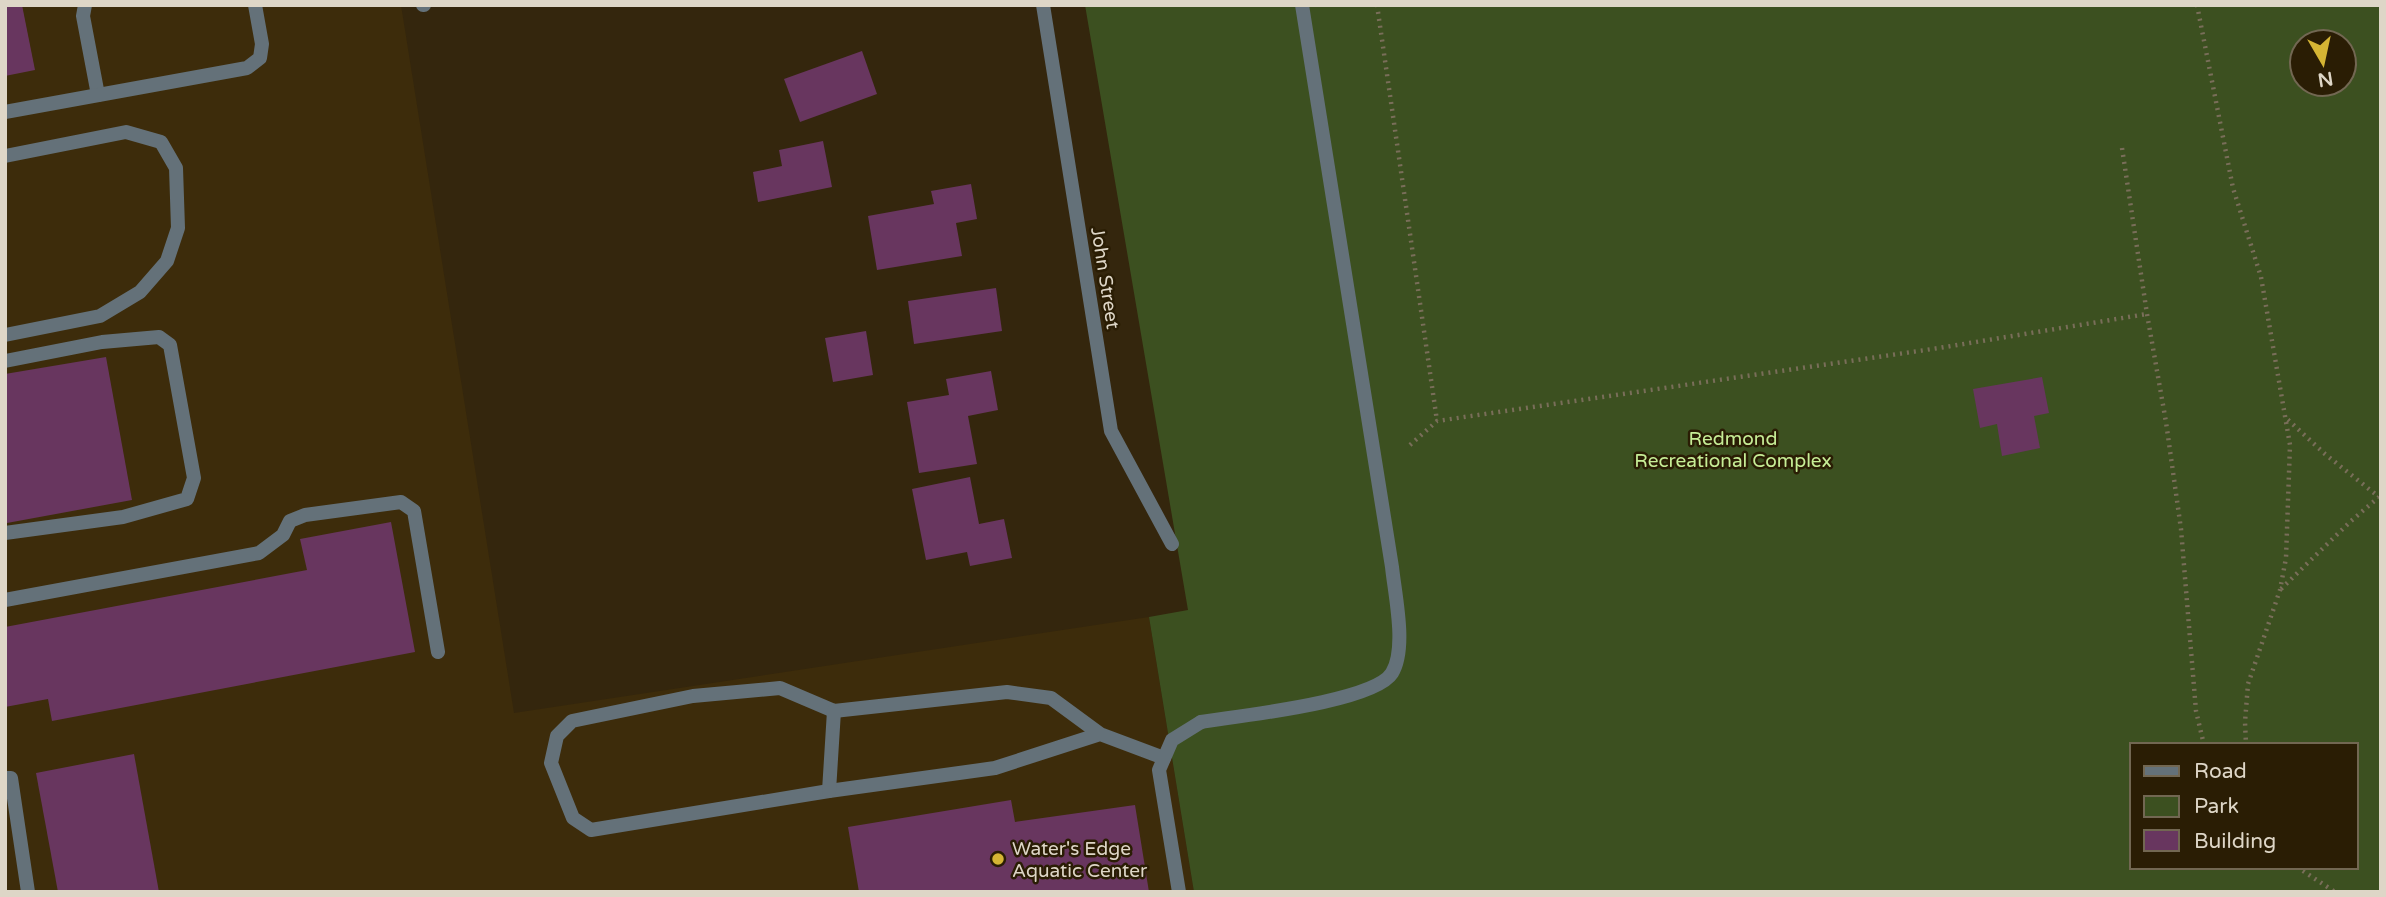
<svg xmlns="http://www.w3.org/2000/svg" width="2386" height="897" font-family="'Varela Round',sans-serif">
	<rect width="100%" height="100%" fill="#34260d"/>
	<!-- built -->
	<path fill="#3d2c0b" d="M5,5H401L514,713L1149,617L1194,892H5Z"/>
	<!-- green -->
	<path fill="#3c5020" fill-rule="evenodd" d="M1085,5H2381V892H1194L1149,617L1188,610ZM2302,42H2344V84H2302ZM2132,745H2356V867H2132Z"/>
	<!-- building -->
	<g fill="#68365f">
		<path d="M5,5H22L35,70L5,76Z"/>
		<path d="M862,51L877,94L800,122L784,79Z"/>
		<path d="M823,141L832,187L758,202L753,172L782,166L779,150Z"/>
		<path d="M971,184L977,219L956,223L962,256L877,270L868,216L934,204L931,191Z"/>
		<path d="M996,288L1002,331L914,344L908,301Z"/>
		<path d="M866,331L873,375L833,382L825,338Z"/>
		<path d="M106,357L132,500L7,523L5,374Z"/>
		<path d="M991,371L998,410L968,416L977,464L919,473L907,402L949,395L946,379Z"/>
		<path d="M2042,377L2049,413L2034,416L2040,448L2002,456L1997,424L1980,428L1973,389Z"/>
		<path d="M970,477L979,524L1004,519L1012,558L970,566L967,552L926,560L912,489Z"/>
		<path d="M391,522L415,652L52,721L48,699L5,707V627L307,570L300,539Z"/>
		<path d="M134,754L159,892H58L36,773Z"/>
		<path d="M1011,800L1015,822L1135,805L1149,892H859L848,827Z"/>
	</g>
	<g fill="none" stroke-linecap="round" stroke-linejoin="round">
		<!-- path -->
		<g stroke="#796e59" stroke-width="4.5" stroke-dasharray="2 5" stroke-linecap="butt">
			<path d="M1377,5L1437,421"/>
			<path d="M2197,5L2233,188L2261,277L2290,445L2286,558L2280,590L2248,684L2245,722L2246,745"/>
			<path d="M2122,148L2147,314L2166,422L2181,529L2196,711L2204,745"/>
			<path d="M1410,445L1437,421L1939,348L2147,314"/>
			<path d="M2281,589L2351,521L2379,497L2325,454L2286,418"/>
			<path d="M2297,867L2335,892"/>
		</g>
		<!-- service -->
		<g stroke="#647179" stroke-width="14">
			<path d="M85,5L83,16L98,95"/>
			<path d="M423,5H424"/>
			<path d="M5,112L247,68L260,58L262,44L255,5"/>
			<path d="M5,156L126,132L161,142L176,168L178,228L167,261L140,292L100,316L5,335"/>
			<path d="M5,361L102,342L159,337L170,345L194,478L187,499L123,517L5,533"/>
			<path d="M5,600L259,553L283,535L290,521L305,515L401,502L414,511L438,652"/>
			<path d="M1201,722C1237,716 1374,702 1392,673C1407,648 1395,596 1392,567L1302,5"/>
			<path d="M1100,734L995,768L829,791L591,830L573,818L551,763L557,736L572,721L693,696L780,688L834,711L1007,692L1051,698L1100,734L1164,758"/>
			<path d="M5,778H11L28,892"/>
			<path d="M829,791L834,711"/>
		</g>
		<!-- minor -->
		<g stroke="#647179" stroke-width="14">
			<path d="M1043,5L1111,431L1172,544"/>
			<path d="M1179,892L1159,770L1172,740L1201,722"/>
		</g>
	</g>
	<!-- markers -->
	<circle fill="#d5b534" stroke="#2a1d04" stroke-width="2.5" cx="998" cy="859" r="7"/>
	<g text-anchor="middle" stroke-width="5" stroke-linejoin="round" paint-order="stroke">
		<!-- street labels -->
		<g font-size="19" fill="#ded6c7" stroke="#2a1d04">
			<text transform="translate(1106 278) rotate(81)" y="7">John Street</text>
		</g>
		<!-- park labels -->
		<g font-size="19" fill="#c6ed96" stroke="#2a1d04">
			<text x="1733" y="445">Redmond<tspan x="1733" dy="22">Recreational Complex</tspan></text>
		</g>
		<!-- poi labels -->
		<g font-size="19" fill="#ded6c7" stroke="#2a1d04" text-anchor="start">
			<text x="1012" y="855">Water's Edge<tspan x="1012" dy="22">Aquatic Center</tspan></text>
		</g>
	</g>
	<!-- border -->
	<rect width="2386" height="897" fill="none" stroke="#ded6c7" stroke-width="14"/>
	<!-- legend -->
	<rect x="2130" y="743" width="228" height="126" fill="#2a1d04" stroke="#726752" stroke-width="2"/>
	<rect x="2144" y="766" width="35" height="10" fill="#647179" stroke="#726752" stroke-width="2"/>
	<text x="2194" y="778" font-size="21" fill="#ded6c7">Road</text>
	<rect x="2144" y="796" width="35" height="21" fill="#3c5020" stroke="#726752" stroke-width="2"/>
	<text x="2194" y="813" font-size="21" fill="#ded6c7">Park</text>
	<rect x="2144" y="830" width="35" height="21" fill="#68365f" stroke="#726752" stroke-width="2"/>
	<text x="2194" y="848" font-size="21" fill="#ded6c7">Building</text>
	<!-- north arrow -->
	<g transform="translate(2323 63) rotate(171)"><circle r="33" fill="#2a1d04" stroke="#726752" stroke-width="2"/>
	<path d="M0-5L12 26L0 18L-12 26Z" fill="#d5b534"/>
	<text y="-10" font-size="19" font-weight="bold" text-anchor="middle" fill="#ded6c7">N</text>
	</g>
</svg>
